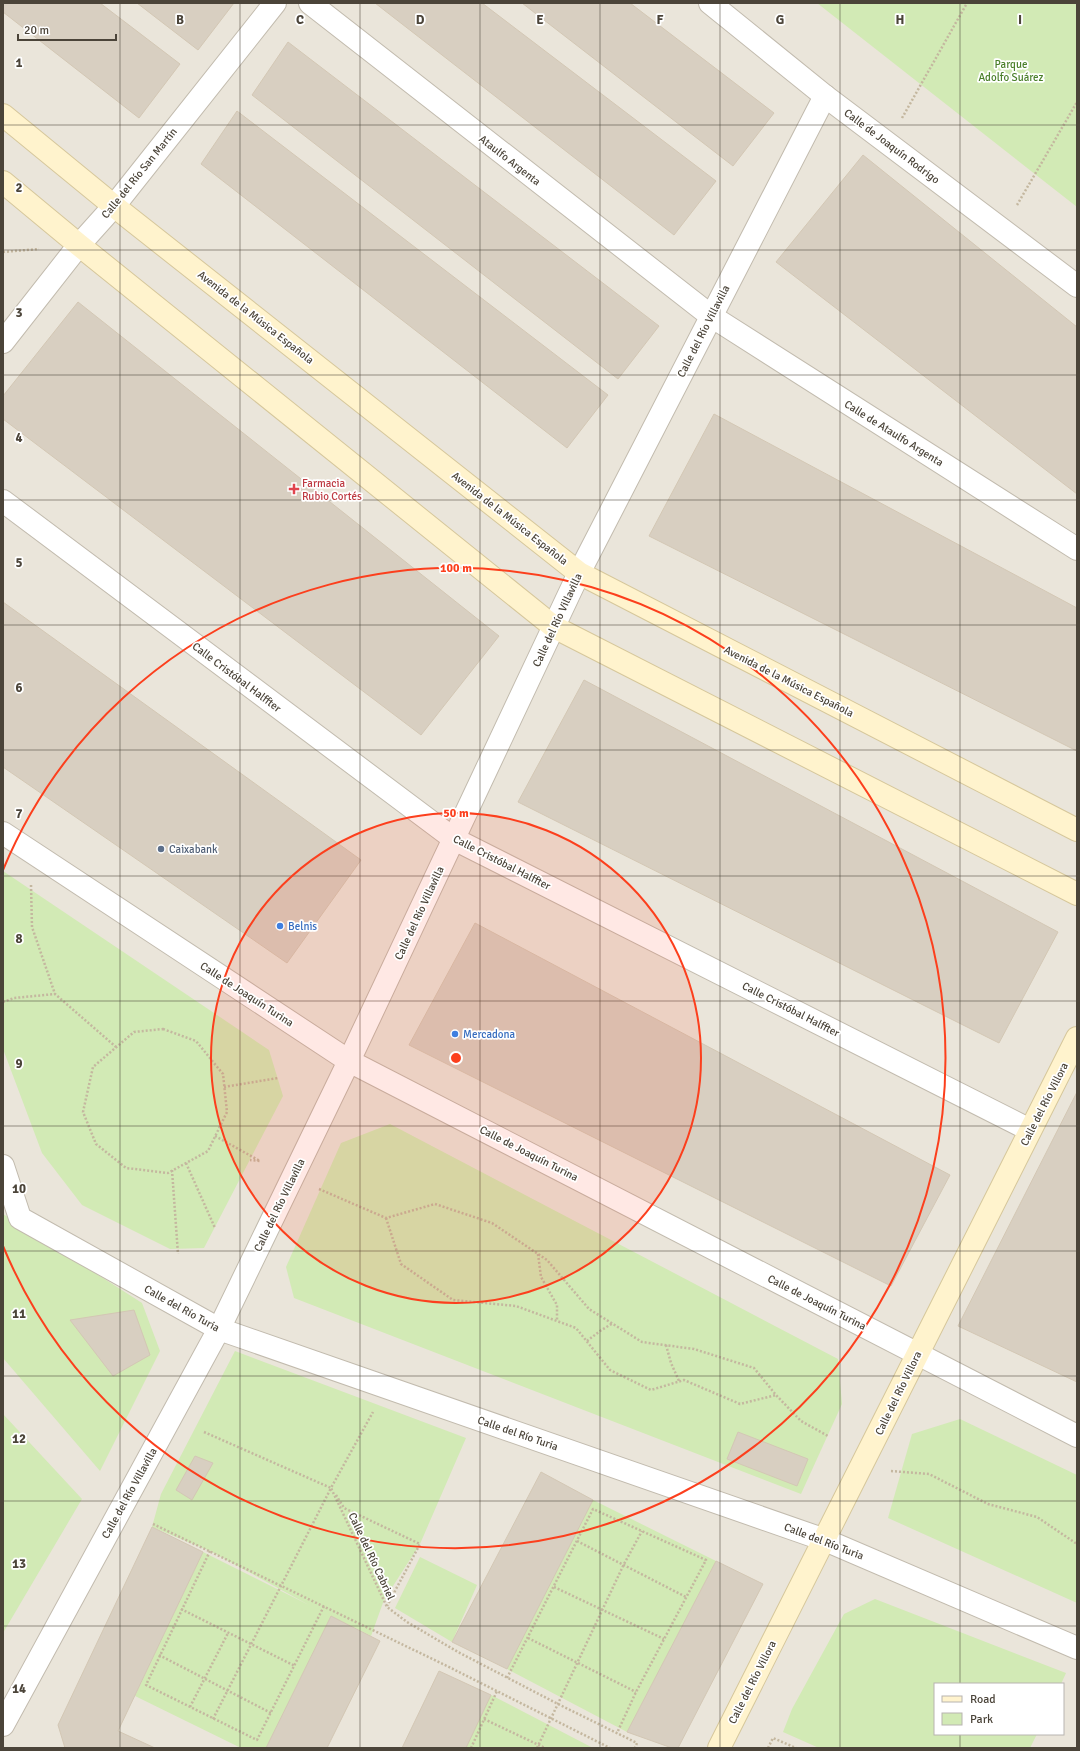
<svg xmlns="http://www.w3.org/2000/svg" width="1080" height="1751" font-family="Signika,sans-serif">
	<rect width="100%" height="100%" fill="#f6f3ec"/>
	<!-- residential -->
	<path fill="#eae5da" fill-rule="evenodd" d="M3,3H1077V1748H3ZM935,1684H1063V1734H935Z"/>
	<!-- green -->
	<g fill="#d2eab5">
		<path d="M817,3H1077V207Z"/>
		<path d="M3,871L269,1050L283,1096L204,1248L170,1249L82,1205L42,1153L3,1049Z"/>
		<path d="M390,1124L838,1359L842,1404L801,1494L294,1298L286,1267L341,1143Z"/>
		<path d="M3,1214L142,1303L160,1351L100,1471L3,1358Z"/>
		<path d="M235,1351L466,1438L420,1544L384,1600L371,1636L331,1616L266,1748H241L135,1696L203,1552L309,1605L210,1551L152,1527L161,1494Z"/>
		<path d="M3,1414L82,1499L3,1633Z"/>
		<path d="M960,1419L1077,1475V1603L888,1518L912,1434Z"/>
		<path d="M593,1500L716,1561L627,1732L507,1669Z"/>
		<path d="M420,1557L477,1585L452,1642L395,1608Z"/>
		<path d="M875,1599L1066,1673L1061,1684H935V1734H1037L1030,1748H819L783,1732L792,1709L844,1614Z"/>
		<path d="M491,1695L593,1748H466Z"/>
	</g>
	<!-- building -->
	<g fill="#d8cfc1" stroke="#d3c7b4">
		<path d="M3,3H100L180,64L139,118L3,12Z"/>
		<path d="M137,3H234L198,50Z"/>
		<path d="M375,3H482L716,181L674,235Z"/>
		<path d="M522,3H630L774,113L733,166Z"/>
		<path d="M288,42L659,326L618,379L252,95Z"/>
		<path d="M237,111L608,395L567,448L201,164Z"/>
		<path d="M863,155L1077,327V494L776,262Z"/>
		<path d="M78,302L499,636L421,735L3,419V396Z"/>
		<path d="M714,414L1077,608V751L649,536Z"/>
		<path d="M3,602L361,860L287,963L3,767Z"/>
		<path d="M584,680L1058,932L999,1043L518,802Z"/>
		<path d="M475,923L950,1175L891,1286L409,1045Z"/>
		<path d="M1077,1092V1382L958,1326Z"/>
		<path d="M134,1310L150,1355L113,1376L70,1320Z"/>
		<path d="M738,1432L808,1459L797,1486L727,1459Z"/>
		<path d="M195,1456L213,1463L192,1500L176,1490Z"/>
		<path d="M541,1472L593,1500L507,1669L452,1642Z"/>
		<path d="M152,1527L203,1552L118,1731L155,1748H65L58,1725Z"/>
		<path d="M716,1561L763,1584L678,1748H672L627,1732Z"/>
		<path d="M331,1616L380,1641L327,1748H266Z"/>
		<path d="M439,1671L491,1695L466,1748H402Z"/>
	</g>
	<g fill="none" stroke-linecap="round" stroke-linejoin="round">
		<defs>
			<g id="street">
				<path d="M310,3L711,316L1077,549"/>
				<path d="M710,3L825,96L1077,286"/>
				<path d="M3,342L79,245L114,206L275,3"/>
				<path d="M3,501L454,839L1030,1130"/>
				<path d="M3,833L349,1061L1077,1436"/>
				<path d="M3,1166L20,1218L219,1329L825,1540L1077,1648"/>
				<path d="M3,1725L219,1329L349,1061L579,573L825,96"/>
			</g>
			<g id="secondary">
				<path d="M3,115L114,206L579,573L1077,830"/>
				<path d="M3,182L79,245L554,627L1077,894"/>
				<path d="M719,1748L1077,1038"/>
			</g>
		</defs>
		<!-- street casing -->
		<use href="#street" stroke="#c2bbae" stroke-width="24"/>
		<!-- secondary casing -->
		<use href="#secondary" stroke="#d6c79b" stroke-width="24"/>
		<!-- path -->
		<g stroke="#c4b79f" stroke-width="2.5" stroke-dasharray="2 2" stroke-linecap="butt">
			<path d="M902,118L967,3"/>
			<path d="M1017,205L1077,102"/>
			<path d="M3,252L39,249"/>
			<path d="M31,885L32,927L55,994L116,1047"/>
			<path d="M3,1002L14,998L55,994"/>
			<path d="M163,1029L196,1041L223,1074L227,1112L208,1151L168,1173L126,1168L96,1144L83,1112L93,1067L134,1032Z"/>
			<path d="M224,1087L278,1078"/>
			<path d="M215,1136L260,1161L250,1160"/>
			<path d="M186,1163L215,1228"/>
			<path d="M172,1170L178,1254"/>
			<path d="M319,1189L386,1218L435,1204L492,1223L547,1260L589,1309L642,1342L694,1349L754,1368L776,1395L801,1421L828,1436"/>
			<path d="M386,1218L401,1264L453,1300L516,1306L576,1328L610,1370L651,1390L684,1380L740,1404L776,1395"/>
			<path d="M538,1254L541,1277L557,1305V1321"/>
			<path d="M587,1341L600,1331L613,1323"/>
			<path d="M666,1345L671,1363L679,1381"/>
			<path d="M204,1432L331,1488L373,1412"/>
			<path d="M891,1471L929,1474L988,1504L1037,1517L1077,1544"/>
			<path d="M336,1495L344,1508L420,1544L387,1606"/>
			<path d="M153,1524L447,1666L610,1748"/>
			<path d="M577,1541L686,1597"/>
			<path d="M210,1551L146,1685L257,1740L324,1606"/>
			<path d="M554,1587L664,1639"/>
			<path d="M181,1609L295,1666"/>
			<path d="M528,1638L636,1692"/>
			<path d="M159,1655L271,1713"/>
			<path d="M507,1678L593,1509L706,1560L636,1692L617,1733"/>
			<path d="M190,1707L228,1633"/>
			<path d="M213,1719L331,1488L387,1607L407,1622L458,1652L558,1704L637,1743L635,1748"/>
			<path d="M484,1719L545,1748"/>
			<path d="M471,1748L497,1691"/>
			<path d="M537,1748L624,1564L642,1531"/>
			<path d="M768,1748L773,1738L796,1748"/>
		</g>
		<!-- street -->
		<use href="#street" stroke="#fff" stroke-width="22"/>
		<!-- secondary -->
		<use href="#secondary" stroke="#fff3cd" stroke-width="22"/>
	</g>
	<!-- grid -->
	<path fill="none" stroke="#4b4439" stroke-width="1" stroke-opacity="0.55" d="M120,3V1748M240,3V1748M360,3V1748M480,3V1748M600,3V1748M720,3V1748M840,3V1748M960,3V1684M3,125H1077M3,250H1077M3,375H1077M3,500H1077M3,625H1077M3,750H1077M3,876H1077M3,1001H1077M3,1126H1077M3,1251H1077M3,1376H1077M3,1501H1077M3,1626H1077M960,1734V1748"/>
	<!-- distance rings -->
	<circle cx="456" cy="1058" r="245" fill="#fc3f1d" fill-opacity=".12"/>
	<g fill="none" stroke="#fc3f1d" stroke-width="2">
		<circle cx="456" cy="1058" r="245"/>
		<path d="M3 870A490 490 0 1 1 3 1246"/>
	</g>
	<!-- markers -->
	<path fill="#e0444e" stroke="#fff" stroke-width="1.5" d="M292 483h4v4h4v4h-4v4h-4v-4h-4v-4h4z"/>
	<circle fill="#5c6f8a" stroke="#fff" stroke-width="1.5" cx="161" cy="849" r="4"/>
	<g fill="#3f7fe0" stroke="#fff" stroke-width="1.5">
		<circle cx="280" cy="926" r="4"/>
		<circle cx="455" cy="1034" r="4"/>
	</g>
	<g text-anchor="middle" stroke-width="3.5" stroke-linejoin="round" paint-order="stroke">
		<!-- park labels -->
		<g font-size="11" fill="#4a7f2a" stroke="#fff">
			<text x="1011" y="68">Parque<tspan x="1011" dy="13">Adolfo Suárez</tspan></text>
		</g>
		<!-- street labels -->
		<g font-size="11" fill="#4b4439" stroke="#fff">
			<text transform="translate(892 146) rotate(37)" y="4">Calle de Joaquín Rodrigo</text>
			<text transform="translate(510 160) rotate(38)" y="4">Ataulfo Argenta</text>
			<text transform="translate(139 173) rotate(-51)" y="4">Calle del Río San Martín</text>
			<text transform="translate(256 317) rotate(38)" y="4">Avenida de la Música Española</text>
			<text transform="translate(703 331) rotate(-63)" y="4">Calle del Río Villavilla</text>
			<text transform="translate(894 433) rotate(32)" y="4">Calle de Ataulfo Argenta</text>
			<text transform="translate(510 518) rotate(38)" y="4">Avenida de la Música Española</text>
			<text transform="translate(557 620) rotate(-65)" y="4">Calle del Río Villavilla</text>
			<text transform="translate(237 677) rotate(37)" y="4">Calle Cristóbal Halffter</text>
			<text transform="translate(789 681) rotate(27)" y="4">Avenida de la Música Española</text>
			<text transform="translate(502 862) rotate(27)" y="4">Calle Cristóbal Halffter</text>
			<text transform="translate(419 913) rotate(-65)" y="4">Calle del Río Villavilla</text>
			<text transform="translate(247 994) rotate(33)" y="4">Calle de Joaquín Turina</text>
			<text transform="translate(791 1009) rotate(27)" y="4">Calle Cristóbal Halffter</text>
			<text transform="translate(1044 1104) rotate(-63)" y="4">Calle del Río Villora</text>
			<text transform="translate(529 1153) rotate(27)" y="4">Calle de Joaquín Turina</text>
			<text transform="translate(279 1205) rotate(-64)" y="4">Calle del Río Villavilla</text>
			<text transform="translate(817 1302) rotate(27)" y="4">Calle de Joaquín Turina</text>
			<text transform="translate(182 1308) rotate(29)" y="4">Calle del Río Turia</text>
			<text transform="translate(898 1393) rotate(-64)" y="4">Calle del Río Villora</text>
			<text transform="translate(518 1433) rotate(19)" y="4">Calle del Río Turia</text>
			<text transform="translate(129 1493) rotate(-61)" y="4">Calle del Río Villavilla</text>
			<text transform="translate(824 1541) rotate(21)" y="4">Calle del Río Turia</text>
			<text transform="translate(372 1556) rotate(65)" y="4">Calle del Río Cabriel</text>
			<text transform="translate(752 1682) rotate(-63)" y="4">Calle del Río Villora</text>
		</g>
		<!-- health labels -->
		<g font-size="11" fill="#be3a42" stroke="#fff" text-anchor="start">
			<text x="302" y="487">Farmacia<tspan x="302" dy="13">Rubio Cortés</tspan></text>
		</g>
		<!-- service labels -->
		<g font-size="11" fill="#4e5e75" stroke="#fff" text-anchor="start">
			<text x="169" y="853">Caixabank</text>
		</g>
		<!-- shop labels -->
		<g font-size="11" fill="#366cbe" stroke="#fff" text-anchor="start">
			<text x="288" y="930">Belnis</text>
			<text x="463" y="1038">Mercadona</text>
		</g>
	</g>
	<g font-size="13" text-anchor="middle" font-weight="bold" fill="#4b4439" stroke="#fff" stroke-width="3.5" stroke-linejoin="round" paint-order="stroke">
		<text x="180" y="24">B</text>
		<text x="300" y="24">C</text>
		<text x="420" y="24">D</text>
		<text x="540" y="24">E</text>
		<text x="660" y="24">F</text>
		<text x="780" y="24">G</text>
		<text x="900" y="24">H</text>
		<text x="1020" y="24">I</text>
		<text x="19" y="67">1</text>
		<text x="19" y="192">2</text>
		<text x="19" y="317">3</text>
		<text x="19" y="442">4</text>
		<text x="19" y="567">5</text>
		<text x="19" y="692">6</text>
		<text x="19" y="818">7</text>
		<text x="19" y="943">8</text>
		<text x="19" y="1068">9</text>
		<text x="19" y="1193">10</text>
		<text x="19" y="1318">11</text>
		<text x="19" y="1443">12</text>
		<text x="19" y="1568">13</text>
		<text x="19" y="1693">14</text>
	</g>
	<circle cx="456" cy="1058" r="6" fill="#fc3f1d" stroke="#fff" stroke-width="2"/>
	<g font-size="12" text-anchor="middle" font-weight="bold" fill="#fc3f1d" stroke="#fff" stroke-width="3.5" stroke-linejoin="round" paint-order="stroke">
		<text x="456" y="572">100 m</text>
		<text x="456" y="817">50 m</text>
	</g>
	<!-- border -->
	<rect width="1080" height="1751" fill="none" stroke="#4b4439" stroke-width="8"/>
	<!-- legend -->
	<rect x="934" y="1683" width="130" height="52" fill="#ffffff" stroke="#b7b4b0"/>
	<rect x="942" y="1696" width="20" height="6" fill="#fff3cd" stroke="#b7b4b0"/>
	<text x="970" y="1703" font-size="12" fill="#4b4439">Road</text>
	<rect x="942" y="1713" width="20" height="12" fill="#d2eab5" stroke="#b7b4b0"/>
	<text x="970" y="1723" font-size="12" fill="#4b4439">Park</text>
	<!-- scale -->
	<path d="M18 34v6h98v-6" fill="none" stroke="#4b4439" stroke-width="2"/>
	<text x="24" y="34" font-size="12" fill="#4b4439" stroke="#ffffff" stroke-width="3" paint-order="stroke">20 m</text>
</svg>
